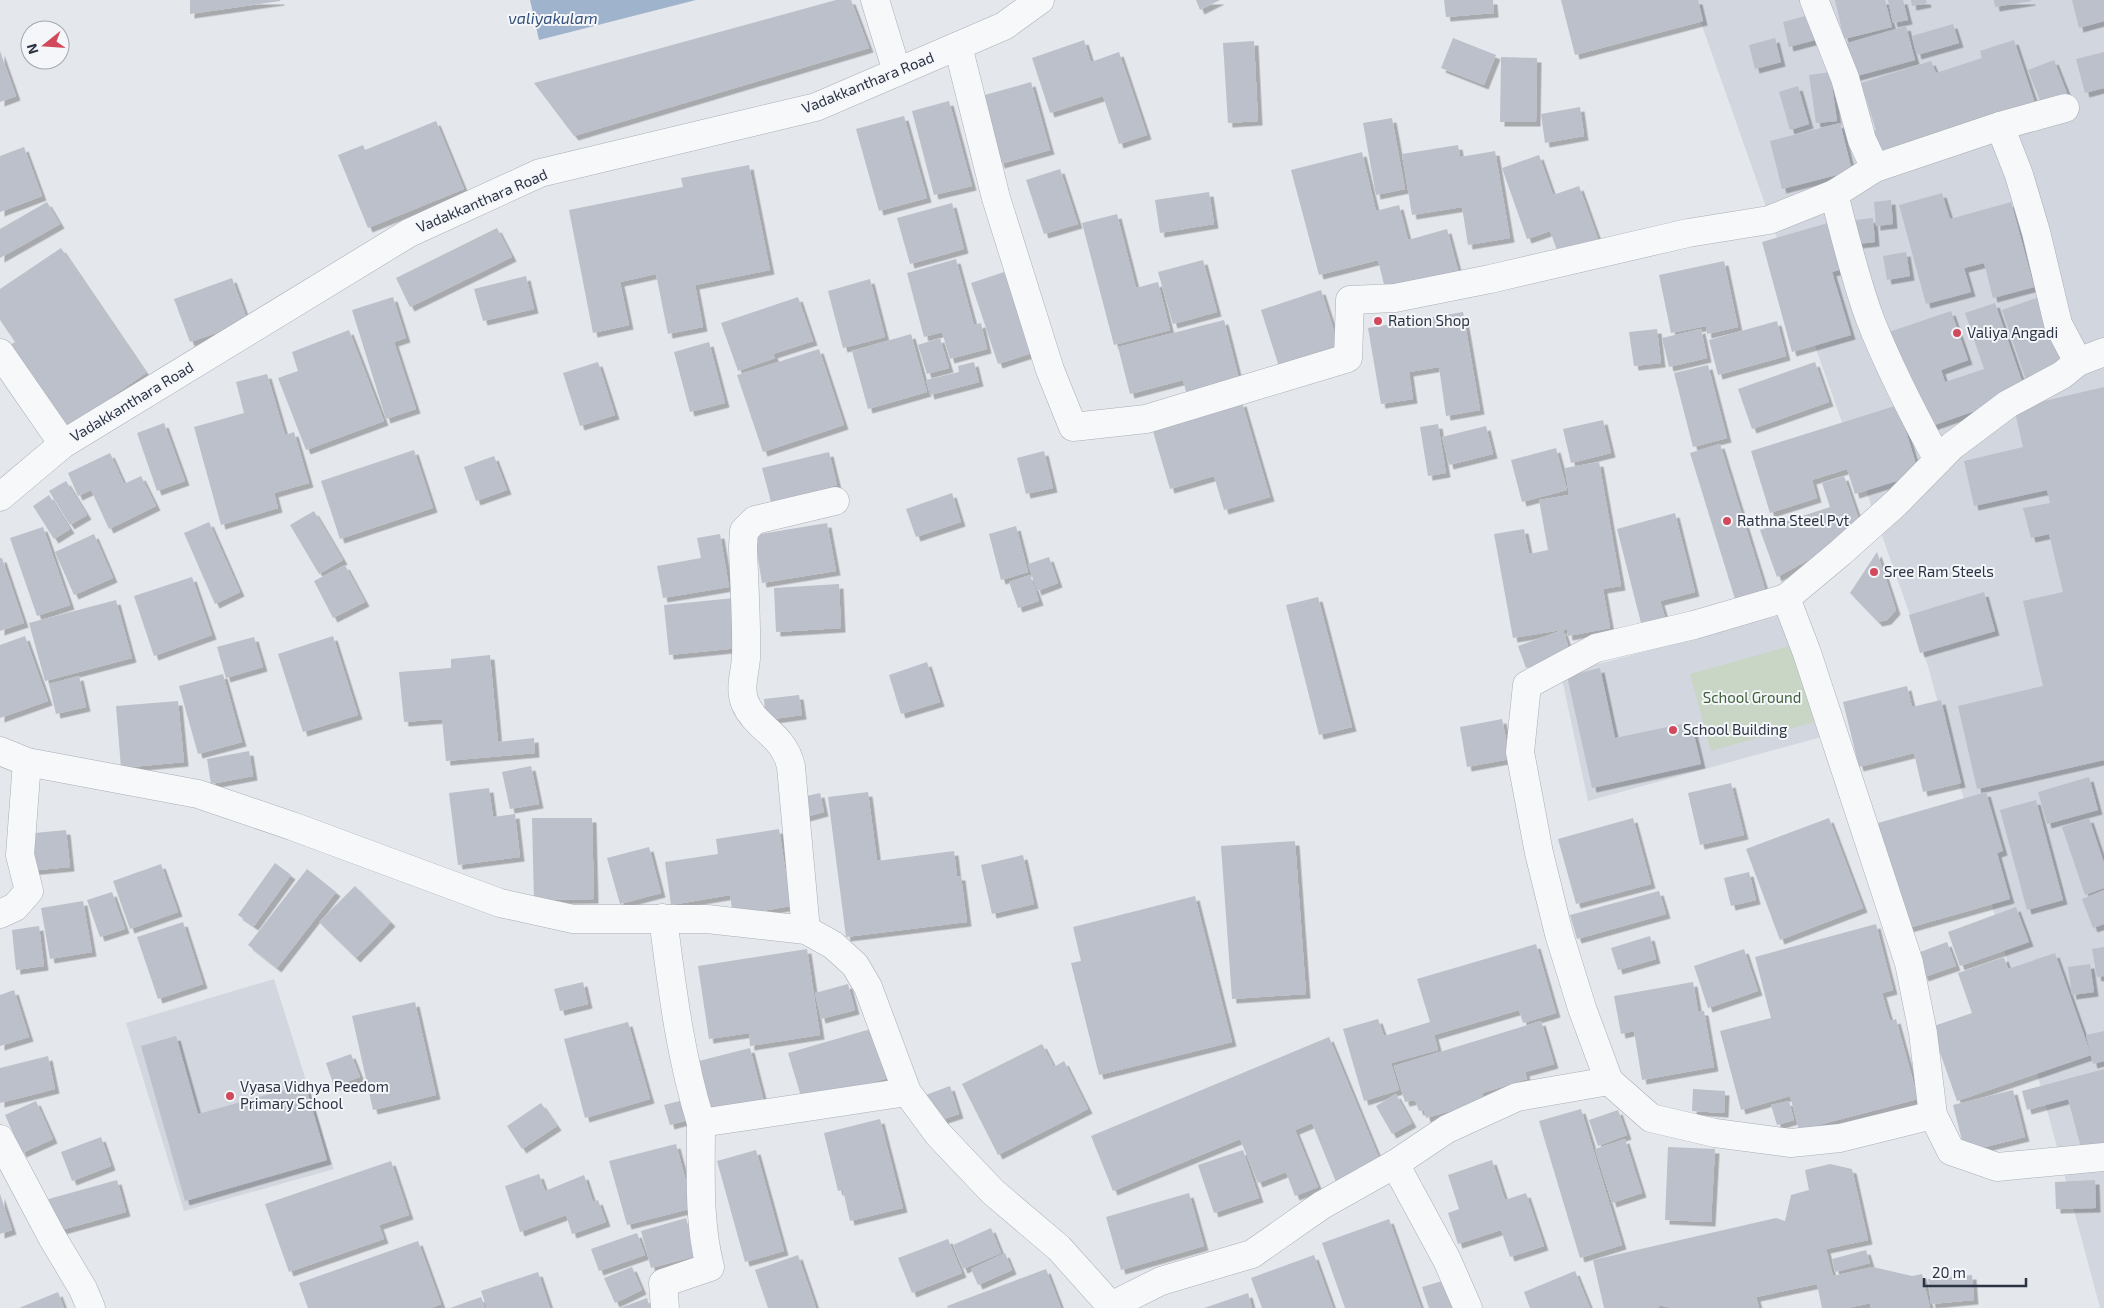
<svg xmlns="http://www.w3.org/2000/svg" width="2104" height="1308" font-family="'Exo 2',sans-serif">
	<defs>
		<filter id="shadow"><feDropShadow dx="4.5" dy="4.5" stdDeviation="0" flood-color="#0004"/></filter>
	</defs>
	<rect width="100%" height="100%" fill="#e4e7ec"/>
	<!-- built -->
	<g fill="#d2d6de">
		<path d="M1693,0H2104V1308H2100L2099,1304L1928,666Z"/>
		<path d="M1786,614L1825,736L1588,801L1561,674Z"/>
		<path d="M274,979L334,1169L184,1211L126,1023Z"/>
	</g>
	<!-- green -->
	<path fill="#c9d6c5" d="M1793,645L1814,722L1711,751L1690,674Z"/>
	<!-- water -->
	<path fill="#9fb4cc" d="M530,0H696L539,40Z"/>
	<!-- building -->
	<g fill="#bbc0ca" filter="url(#shadow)">
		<path d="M190,0H280V1L190,14Z"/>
		<path d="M836,0H851L869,48L574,136L534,83Z"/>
		<path d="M1196,0H1220L1200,10Z"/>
		<path d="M1444,0H1493L1494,13L1446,17Z"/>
		<path d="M1561,0H1698L1703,21L1575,55Z"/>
		<path d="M1835,0H1885L1892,27L1844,39Z"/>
		<path d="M1888,0H1903L1908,20L1893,23Z"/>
		<path d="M1911,0H1926L1927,3L1912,6Z"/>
		<path d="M1994,0H2031V1L1995,7Z"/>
		<path d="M2072,0H2104V21L2079,28Z"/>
		<path d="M1809,15L1815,40L1789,47L1783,22Z"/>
		<path d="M1953,24L1959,43L1917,55L1912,36Z"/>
		<path d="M1906,26L1915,60L1853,77L1844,44Z"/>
		<path d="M1453,38L1496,55L1484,85L1441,68Z"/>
		<path d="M1775,38L1781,62L1755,69L1749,45Z"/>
		<path d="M1084,40L1091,62L1119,52L1147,135L1119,144L1103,96L1050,113L1032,58Z"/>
		<path d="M2014,40L2036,106L1881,156L1873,131L1876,130L1861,83L1931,61L1936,73L1982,58L1980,51Z"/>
		<path d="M1254,41L1258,121L1228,123L1223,43Z"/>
		<path d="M0,51L16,96L0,102Z"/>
		<path d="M2104,52V88L2085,93L2076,59Z"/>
		<path d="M1501,57L1537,58L1536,122H1500Z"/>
		<path d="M2054,60L2069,98L2043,108L2028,70Z"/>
		<path d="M1830,72L1837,121L1816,123L1809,75Z"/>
		<path d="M1031,82L1050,150L1000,164L981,96Z"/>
		<path d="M1798,86L1809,124L1790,130L1779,92Z"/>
		<path d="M949,101L972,186L934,195L912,111Z"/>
		<path d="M1580,107L1584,136L1545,143L1541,114Z"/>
		<path d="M904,116L927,198L879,211L856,129Z"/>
		<path d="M1392,118L1405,189L1376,195L1363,123Z"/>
		<path d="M436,121L464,189L368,228L338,155L363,145L365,150Z"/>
		<path d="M1840,123L1852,171L1782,189L1770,141Z"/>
		<path d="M1458,145L1460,157L1495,151L1510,238L1468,245L1462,207L1412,215L1402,154Z"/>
		<path d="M24,147L42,196L0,212V156Z"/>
		<path d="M1362,152L1376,211L1399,205L1408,240L1447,229L1459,274L1386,293L1378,260L1319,275L1291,170Z"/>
		<path d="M1539,155L1553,195L1579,186L1598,239L1558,253L1550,231L1527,239L1502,168Z"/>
		<path d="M749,165L770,270L695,285L703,327L668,334L656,274L620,282L629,325L593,333L569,210L683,187L681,178Z"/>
		<path d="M1060,169L1078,224L1044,234L1026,180Z"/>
		<path d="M1209,192L1214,224L1160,233L1155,200Z"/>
		<path d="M1942,193L1950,219L2011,202L2034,287L1993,298L1984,263L1964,268L1971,292L1926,304L1899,205Z"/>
		<path d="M1891,200L1893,224L1876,226L1874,202Z"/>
		<path d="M47,202L60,224L0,258V229Z"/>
		<path d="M952,203L964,249L910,264L897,218Z"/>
		<path d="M1117,214L1136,288L1158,282L1170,330L1114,345L1082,223Z"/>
		<path d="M1873,218L1875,242L1857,244L1855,220Z"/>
		<path d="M1828,223L1842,269L1832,272L1851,335L1792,352L1762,242Z"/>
		<path d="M497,228L512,257L410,307L396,278Z"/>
		<path d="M61,248L146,373L66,428L10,345L15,342L0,320V289Z"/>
		<path d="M1906,252L1910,276L1887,280L1883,256Z"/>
		<path d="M956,259L974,325L981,323L987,349L950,359L942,332L924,337L907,273Z"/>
		<path d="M1203,260L1217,312L1173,324L1158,272Z"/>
		<path d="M1724,261L1738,327L1707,334L1706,326L1671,333L1659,275Z"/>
		<path d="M1004,272L1032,353L998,364L971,283Z"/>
		<path d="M526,276L534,309L483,321L474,289Z"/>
		<path d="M232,278L248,322L190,342L174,299Z"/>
		<path d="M870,279L885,337L843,348L828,291Z"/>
		<path d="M1321,290L1341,353L1281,373L1261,310Z"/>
		<path d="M2042,296L2068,368L2027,383L2002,310Z"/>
		<path d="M393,297L406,338L394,342L416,409L386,419L352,310Z"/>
		<path d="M798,297L813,341L773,354L775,358L738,371L721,323Z"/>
		<path d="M1995,303L2026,393L1923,429L1889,332L1951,311L1968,360L1941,370L1945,382L1984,369L1965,313Z"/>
		<path d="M1463,312L1480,410L1446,416L1439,367L1409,372L1413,399L1381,404L1368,328Z"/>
		<path d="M1224,320L1239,379L1186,392L1183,380L1130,394L1118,347Z"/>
		<path d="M1777,321L1786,356L1718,375L1709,340Z"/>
		<path d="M1657,329L1661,363L1634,366L1629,332Z"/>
		<path d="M1701,329L1707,358L1669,367L1662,338Z"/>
		<path d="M349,330L384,421L306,450L278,378L298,371L292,352Z"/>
		<path d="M911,334L927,392L868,409L852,351Z"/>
		<path d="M940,338L949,368L927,374L918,345Z"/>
		<path d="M709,342L725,403L690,412L674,352Z"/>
		<path d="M819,349L844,425L763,452L737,375Z"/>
		<path d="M598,362L615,415L580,426L563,373Z"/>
		<path d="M974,362L979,382L930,395L926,380L959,372L958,366Z"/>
		<path d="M1815,362L1829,402L1752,429L1738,389Z"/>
		<path d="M1708,365L1727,438L1693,447L1674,373Z"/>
		<path d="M267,374L285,435L294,432L309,483L274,493L278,508L221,525L194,427L244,413L236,382Z"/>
		<path d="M2104,387V760L1977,789L1958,706L2043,686L2023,601L2063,592L2049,534L2031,538L2023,508L2050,503L2047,490L1974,506L1964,461L2023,447L2014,408Z"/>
		<path d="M1242,402L1270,497L1224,510L1214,476L1170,489L1152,428Z"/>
		<path d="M1898,405L1919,474L1855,494L1847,469L1812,480L1817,498L1770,513L1751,451Z"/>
		<path d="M1603,420L1611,453L1571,463L1563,429Z"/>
		<path d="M164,423L185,481L157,491L137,433Z"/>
		<path d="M1438,424L1446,473L1428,476L1420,427Z"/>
		<path d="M1486,426L1493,454L1449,465L1442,437Z"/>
		<path d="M1720,444L1765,589L1735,599L1690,453Z"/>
		<path d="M1556,448L1567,490L1522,502L1511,460Z"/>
		<path d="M414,450L433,508L340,539L321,481Z"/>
		<path d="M1044,451L1053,488L1026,494L1017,458Z"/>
		<path d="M829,452L837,485L771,502L762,468Z"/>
		<path d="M110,453L124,484L141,476L156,506L109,529L91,490L78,496L68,473Z"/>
		<path d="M494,456L507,490L476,501L464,467Z"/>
		<path d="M1599,462L1621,586L1603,589L1610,628L1568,636L1567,629L1513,638L1494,534L1524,529L1529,554L1548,550L1539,500L1569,495L1565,468Z"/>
		<path d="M1844,476L1860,523L1839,543L1777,577L1760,530L1830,507L1822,483Z"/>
		<path d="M66,481L87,515L70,525L49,491Z"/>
		<path d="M952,493L961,522L916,537L906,509Z"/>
		<path d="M49,495L70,529L54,539L33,506Z"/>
		<path d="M314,511L343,560L319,574L290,525Z"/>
		<path d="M1675,513L1695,592L1660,601L1665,617L1641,623L1617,529Z"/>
		<path d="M209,522L240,592L215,604L184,533Z"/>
		<path d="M827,523L836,571L762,583L754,535Z"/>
		<path d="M1016,526L1028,572L1001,580L989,534Z"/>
		<path d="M43,527L70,605L37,616L10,538Z"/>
		<path d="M94,534L113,578L74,595L55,552Z"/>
		<path d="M720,534L729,587L663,598L657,566L701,558L697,538Z"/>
		<path d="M1877,552L1896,610L1887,620L1878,622L1850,593Z"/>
		<path d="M1049,557L1058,583L1037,591L1028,564Z"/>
		<path d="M0,558H2L24,623L0,631Z"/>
		<path d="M345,565L365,602L333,618L314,581Z"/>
		<path d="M1030,575L1039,601L1018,608L1009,582Z"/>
		<path d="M192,577L212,635L154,656L134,596Z"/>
		<path d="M839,584L841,628L776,632L774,588Z"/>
		<path d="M1984,592L1995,631L1920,653L1909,615Z"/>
		<path d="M1318,597L1352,727L1319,735L1286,605Z"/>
		<path d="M734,598L739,648L669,655L664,605Z"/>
		<path d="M116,600L132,658L45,681L29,623Z"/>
		<path d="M1563,630L1570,652L1526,668L1518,646Z"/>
		<path d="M25,636L48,701L0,718V645Z"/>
		<path d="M333,636L358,715L303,732L278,654Z"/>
		<path d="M254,637L263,667L226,678L217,647Z"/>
		<path d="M490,655L498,742L534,738L535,753L446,761L442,719L404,722L399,672L451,668V659Z"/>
		<path d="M927,662L940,702L901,714L889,675Z"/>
		<path d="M1600,668L1615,738L1691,722L1701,764L1592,788L1567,676Z"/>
		<path d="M223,674L242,742L198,754L179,686Z"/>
		<path d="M79,676L86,707L56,714L49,684Z"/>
		<path d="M1907,686L1912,707L1941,700L1961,783L1923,792L1914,753L1859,767L1843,702Z"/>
		<path d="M799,695L802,715L766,720L764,699Z"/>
		<path d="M178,701L184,762L121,768L116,706Z"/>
		<path d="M1502,719L1510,759L1467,767L1460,727Z"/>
		<path d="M249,751L253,776L211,784L207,759Z"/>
		<path d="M531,766L539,804L510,809L502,772Z"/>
		<path d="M2089,777L2098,810L2047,824L2038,792Z"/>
		<path d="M1731,783L1744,835L1700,845L1688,793Z"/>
		<path d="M489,788L493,817L515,814L520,857L458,865L449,793Z"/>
		<path d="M868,792L877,861L954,851L957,876H961L967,922L846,937L828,797Z"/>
		<path d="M1986,792L2003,851L1997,853L2010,899L1908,928L1878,823Z"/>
		<path d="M820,793L824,812L802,818L798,798Z"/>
		<path d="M2036,800L2063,900L2027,910L2000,810Z"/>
		<path d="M532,818H592L594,899L534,900Z"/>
		<path d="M1633,818L1651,884L1576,904L1558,839Z"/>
		<path d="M1829,818L1863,908L1780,940L1746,849Z"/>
		<path d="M2089,818L2104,863V888L2085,895L2062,827Z"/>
		<path d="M779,829L791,906L733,916L730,895L671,905L665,862L718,854L716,839Z"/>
		<path d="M66,830L70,867L28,871L24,834Z"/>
		<path d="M1295,841L1306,994L1232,999L1221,846Z"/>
		<path d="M649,847L661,893L620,904L607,858Z"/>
		<path d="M1023,855L1034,904L992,914L981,865Z"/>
		<path d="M275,863L291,875L254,926L238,915Z"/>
		<path d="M161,864L178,912L130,929L113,881Z"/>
		<path d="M307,869L336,892L277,968L248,945Z"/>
		<path d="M1749,872L1756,900L1731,906L1724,878Z"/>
		<path d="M355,886L391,922L356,958L319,922Z"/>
		<path d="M2104,890V924L2093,928L2082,899Z"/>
		<path d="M1659,891L1666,914L1577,939L1570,915Z"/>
		<path d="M112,892L125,929L100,937L87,900Z"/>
		<path d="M1195,896L1232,1042L1099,1075L1071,963L1081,961L1073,927Z"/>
		<path d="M83,901L92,952L50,959L41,908Z"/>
		<path d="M2016,907L2029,942L1960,966L1948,932Z"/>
		<path d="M183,922L203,984L158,999L137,937Z"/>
		<path d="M1876,924L1893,990L1882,993L1890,1021L1896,1019L1918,1099L1799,1130L1790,1096L1741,1110L1720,1031L1771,1018L1755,957Z"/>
		<path d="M39,926L44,966L16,970L12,930Z"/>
		<path d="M1650,936L1656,959L1618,970L1611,948Z"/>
		<path d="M1947,942L1956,966L1924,977L1915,954Z"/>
		<path d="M1536,944L1556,1013L1523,1023L1519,1010L1434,1035L1438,1050L1391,1063L1399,1090L1364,1101L1343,1029L1378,1019L1384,1036L1430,1022L1417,979Z"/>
		<path d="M2104,947V976L2097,977L2092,949Z"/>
		<path d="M807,949L820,1035L750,1046L749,1033L709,1039L698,966Z"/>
		<path d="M1744,949L1758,991L1708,1008L1694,966Z"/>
		<path d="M2055,953L2091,1055L1957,1101L1931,1027L1972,1013L1958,973L2004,957L2008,969Z"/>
		<path d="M2090,964L2094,992L2072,995L2068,967Z"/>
		<path d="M583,982L588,1004L560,1011L554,989Z"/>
		<path d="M1693,982L1698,1011H1704L1714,1067L1642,1080L1634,1031L1621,1034L1614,996Z"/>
		<path d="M848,984L855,1010L821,1019L815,993Z"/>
		<path d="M14,990L29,1037L0,1046V995Z"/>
		<path d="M415,1002L436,1095L373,1110L352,1016Z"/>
		<path d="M1541,1021L1554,1064L1525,1072L1527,1079L1482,1093L1484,1101L1426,1118L1424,1110L1419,1111L1415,1100L1405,1102L1394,1066Z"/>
		<path d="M628,1022L650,1099L585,1118L564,1039Z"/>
		<path d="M874,1028L888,1078L803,1103L788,1053Z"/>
		<path d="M2104,1031V1061L2093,1064L2086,1035Z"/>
		<path d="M176,1036L198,1114L305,1084L327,1160L185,1201L141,1046Z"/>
		<path d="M1329,1037L1381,1163L1336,1182L1312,1123L1295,1130L1318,1187L1295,1196L1286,1172L1258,1183L1240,1139L1113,1191L1091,1136Z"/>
		<path d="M1042,1044L1054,1067L1064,1061L1088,1109L998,1155L962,1084Z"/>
		<path d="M750,1048L764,1102L709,1117L695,1062Z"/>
		<path d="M351,1054L360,1077L334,1086L326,1063Z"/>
		<path d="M48,1056L55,1089L0,1103V1068Z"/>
		<path d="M2104,1069V1150L2083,1155L2068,1099L2027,1110L2022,1091Z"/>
		<path d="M950,1086L959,1114L932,1123L923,1096Z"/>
		<path d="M1693,1089L1725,1091L1724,1113L1692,1111Z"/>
		<path d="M2013,1090L2025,1137L1965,1152L1953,1105Z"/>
		<path d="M1396,1094L1412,1123L1392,1134L1376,1106Z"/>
		<path d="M691,1098L695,1118L670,1125L664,1105Z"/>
		<path d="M36,1101L53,1139L22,1153L5,1115Z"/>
		<path d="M1789,1101L1794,1120L1777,1125L1771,1105Z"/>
		<path d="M541,1103L557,1126L522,1149L507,1126Z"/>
		<path d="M1581,1109L1622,1245L1580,1258L1539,1121Z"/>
		<path d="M1618,1110L1627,1135L1598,1146L1589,1120Z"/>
		<path d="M880,1119L903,1208L850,1221L843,1190L838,1191L824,1133Z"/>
		<path d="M101,1137L111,1166L72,1181L61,1152Z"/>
		<path d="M1625,1139L1642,1193L1612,1203L1595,1149Z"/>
		<path d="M676,1144L693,1208L627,1225L609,1161Z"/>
		<path d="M1668,1147L1715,1149L1711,1222L1665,1220Z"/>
		<path d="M756,1150L784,1251L745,1262L717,1161Z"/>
		<path d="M1243,1150L1259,1198L1214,1213L1198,1165Z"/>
		<path d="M1492,1160L1505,1200L1526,1193L1544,1246L1510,1257L1501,1230L1458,1244L1448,1213L1459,1209L1448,1175Z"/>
		<path d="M391,1161L409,1215L379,1225L384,1239L289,1272L265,1204Z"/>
		<path d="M1830,1164L1852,1169L1868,1240L1826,1249L1833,1276L1873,1267L1912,1276L1922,1274L1930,1308H1870L1871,1303L1847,1308H1822L1817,1284L1756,1297L1759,1308H1672L1659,1305L1658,1308H1604L1593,1260L1776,1218L1785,1221L1791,1195L1809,1190L1805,1170Z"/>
		<path d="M539,1174L545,1191L584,1175L593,1202L598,1200L606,1222L572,1234L566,1215L520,1232L505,1186Z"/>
		<path d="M117,1180L126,1212L54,1232L45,1200Z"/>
		<path d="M2095,1180L2096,1208L2056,1209L2055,1182Z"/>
		<path d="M1189,1193L1204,1246L1121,1270L1106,1217Z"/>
		<path d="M0,1194L12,1230L0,1234Z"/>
		<path d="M686,1218L696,1256L651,1268L641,1231Z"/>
		<path d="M1389,1219L1421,1308H1345L1322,1243Z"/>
		<path d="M991,1228L1001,1253L963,1269L953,1245Z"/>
		<path d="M637,1233L645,1255L599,1271L591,1249Z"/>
		<path d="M948,1239L962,1273L912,1293L898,1258Z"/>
		<path d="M418,1241L441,1304L431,1308H308L299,1283Z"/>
		<path d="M1866,1250L1870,1263L1835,1272L1832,1259Z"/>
		<path d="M1005,1253L1012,1270L978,1285L971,1269Z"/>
		<path d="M798,1255L816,1308H768L755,1270Z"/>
		<path d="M1314,1255L1333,1308H1262L1251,1278Z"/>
		<path d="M632,1267L642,1290L615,1303L604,1278Z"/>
		<path d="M1046,1269L1061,1308H948L947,1306Z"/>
		<path d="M1575,1271L1590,1308H1530L1524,1292Z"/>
		<path d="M538,1272L550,1308H487L481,1291Z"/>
		<path d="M1972,1275L1974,1300L1931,1304L1928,1279Z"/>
		<path d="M1442,1281L1452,1308H1429L1422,1287Z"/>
		<path d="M58,1292L64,1308H19Z"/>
		<path d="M1248,1293L1252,1308H1204Z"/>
		<path d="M481,1297L485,1308H450Z"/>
		<path d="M647,1298L650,1308H620Z"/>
	</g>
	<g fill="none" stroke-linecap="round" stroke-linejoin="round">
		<defs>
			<g id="minor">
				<path d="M875,0L897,72"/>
				<path d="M1814,0L1845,78L1862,140L1875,168L1834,194C1845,236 1855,279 1870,319C1889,368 1913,414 1938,460"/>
				<path d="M958,46L996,198L1050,370L1073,427L1146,419L1348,358L1350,300L1395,298L1490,279L1688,233L1769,220L1834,194"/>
				<path d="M2000,126L2019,175L2036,232L2058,324L2078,362"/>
				<path d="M1875,168L2000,126L2065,108"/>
				<path d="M2104,352L2078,362L2062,375L2008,404L1952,446L1896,503L1840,553L1786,598L1807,653L1909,963L1923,1033L1933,1115L1951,1151L1997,1167L2104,1157"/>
				<path d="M0,353L63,444"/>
				<path d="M1786,598L1694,625L1596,648L1527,685L1520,752L1539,853L1559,934L1582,1008L1609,1081L1651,1118L1715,1133L1791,1143L1840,1138L1933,1115"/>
				<path d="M0,751L27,762L198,794L292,826L500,903L573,919H707L806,930L833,945L855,965L868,987L907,1092L938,1134L993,1192L1059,1248L1111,1306"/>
				<path d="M0,914L15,907L29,891L20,855L27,762"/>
				<path d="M663,918C672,988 680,1056 701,1123"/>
				<path d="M806,930L791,767C784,734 757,730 745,703C739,688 745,673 746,658C747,621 744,584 743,547L744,531L755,520L835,501"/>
				<path d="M0,1139L52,1237L83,1289L91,1308"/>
				<path d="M1395,1164L1447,1260L1468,1308"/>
				<path d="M665,1308L663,1283L710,1267C698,1220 701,1171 701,1123L907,1092"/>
				<path d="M1111,1308V1306L1161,1281L1252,1254L1322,1205L1395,1164L1447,1129L1517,1097L1609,1081"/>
			</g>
			<path id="tertiary" d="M0,497L63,444L409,233L540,173L816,107L1004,26L1040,0"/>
		</defs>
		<!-- minor casing -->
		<use href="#minor" stroke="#a9aeb7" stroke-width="29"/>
		<!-- tertiary casing -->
		<use href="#tertiary" stroke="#a9aeb7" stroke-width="29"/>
		<!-- minor -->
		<use href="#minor" stroke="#f7f8fa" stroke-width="28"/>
		<!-- tertiary -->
		<use href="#tertiary" stroke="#f7f8fa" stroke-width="28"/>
	</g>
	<!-- markers -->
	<g fill="#d1495b" stroke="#f4f6f9" stroke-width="2">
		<circle cx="1378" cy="321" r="5"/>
		<circle cx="1957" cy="333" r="5"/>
		<circle cx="1727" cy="521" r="5"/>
		<circle cx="1874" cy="572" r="5"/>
		<circle cx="1673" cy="730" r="5"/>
		<circle cx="230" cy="1096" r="5"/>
	</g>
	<g text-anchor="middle" stroke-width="4" stroke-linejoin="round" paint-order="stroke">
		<!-- street labels -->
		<g font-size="15" fill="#2b3445" stroke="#f4f6f9">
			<text transform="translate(868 83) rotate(-22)" y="5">Vadakkanthara Road</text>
			<text transform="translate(482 201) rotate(-23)" y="5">Vadakkanthara Road</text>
			<text transform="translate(132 402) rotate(-31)" y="5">Vadakkanthara Road</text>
		</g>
		<!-- poi labels -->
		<g font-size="15" fill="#2b3445" stroke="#f4f6f9" text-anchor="start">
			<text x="1388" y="326">Ration Shop</text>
			<text x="1967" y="338">Valiya Angadi</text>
			<text x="1737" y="526">Rathna Steel Pvt</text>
			<text x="1884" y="577">Sree Ram Steels</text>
			<text x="1683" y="735">School Building</text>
			<text x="240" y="1092">Vyasa Vidhya Peedom<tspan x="240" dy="17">Primary School</tspan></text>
		</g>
		<!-- park labels -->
		<g font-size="15" fill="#3f6138" stroke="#f4f6f9">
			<text x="1752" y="703">School Ground</text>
		</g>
		<!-- water labels -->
		<g font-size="16" font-style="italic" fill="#34527a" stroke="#f4f6f9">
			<text x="553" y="24">valiyakulam</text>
		</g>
	</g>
	<!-- north arrow -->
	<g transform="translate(45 45) rotate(253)"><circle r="24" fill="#f4f6f9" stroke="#a4a8b1"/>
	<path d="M0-4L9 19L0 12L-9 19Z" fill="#d1495b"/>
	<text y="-8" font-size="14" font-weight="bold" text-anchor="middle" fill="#2b3445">N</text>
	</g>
	<!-- scale -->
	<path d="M1924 1278v8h102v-8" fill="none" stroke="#2b3445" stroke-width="2.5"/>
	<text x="1932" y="1278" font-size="15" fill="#2b3445" stroke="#f4f6f9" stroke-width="4" paint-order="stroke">20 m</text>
</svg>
